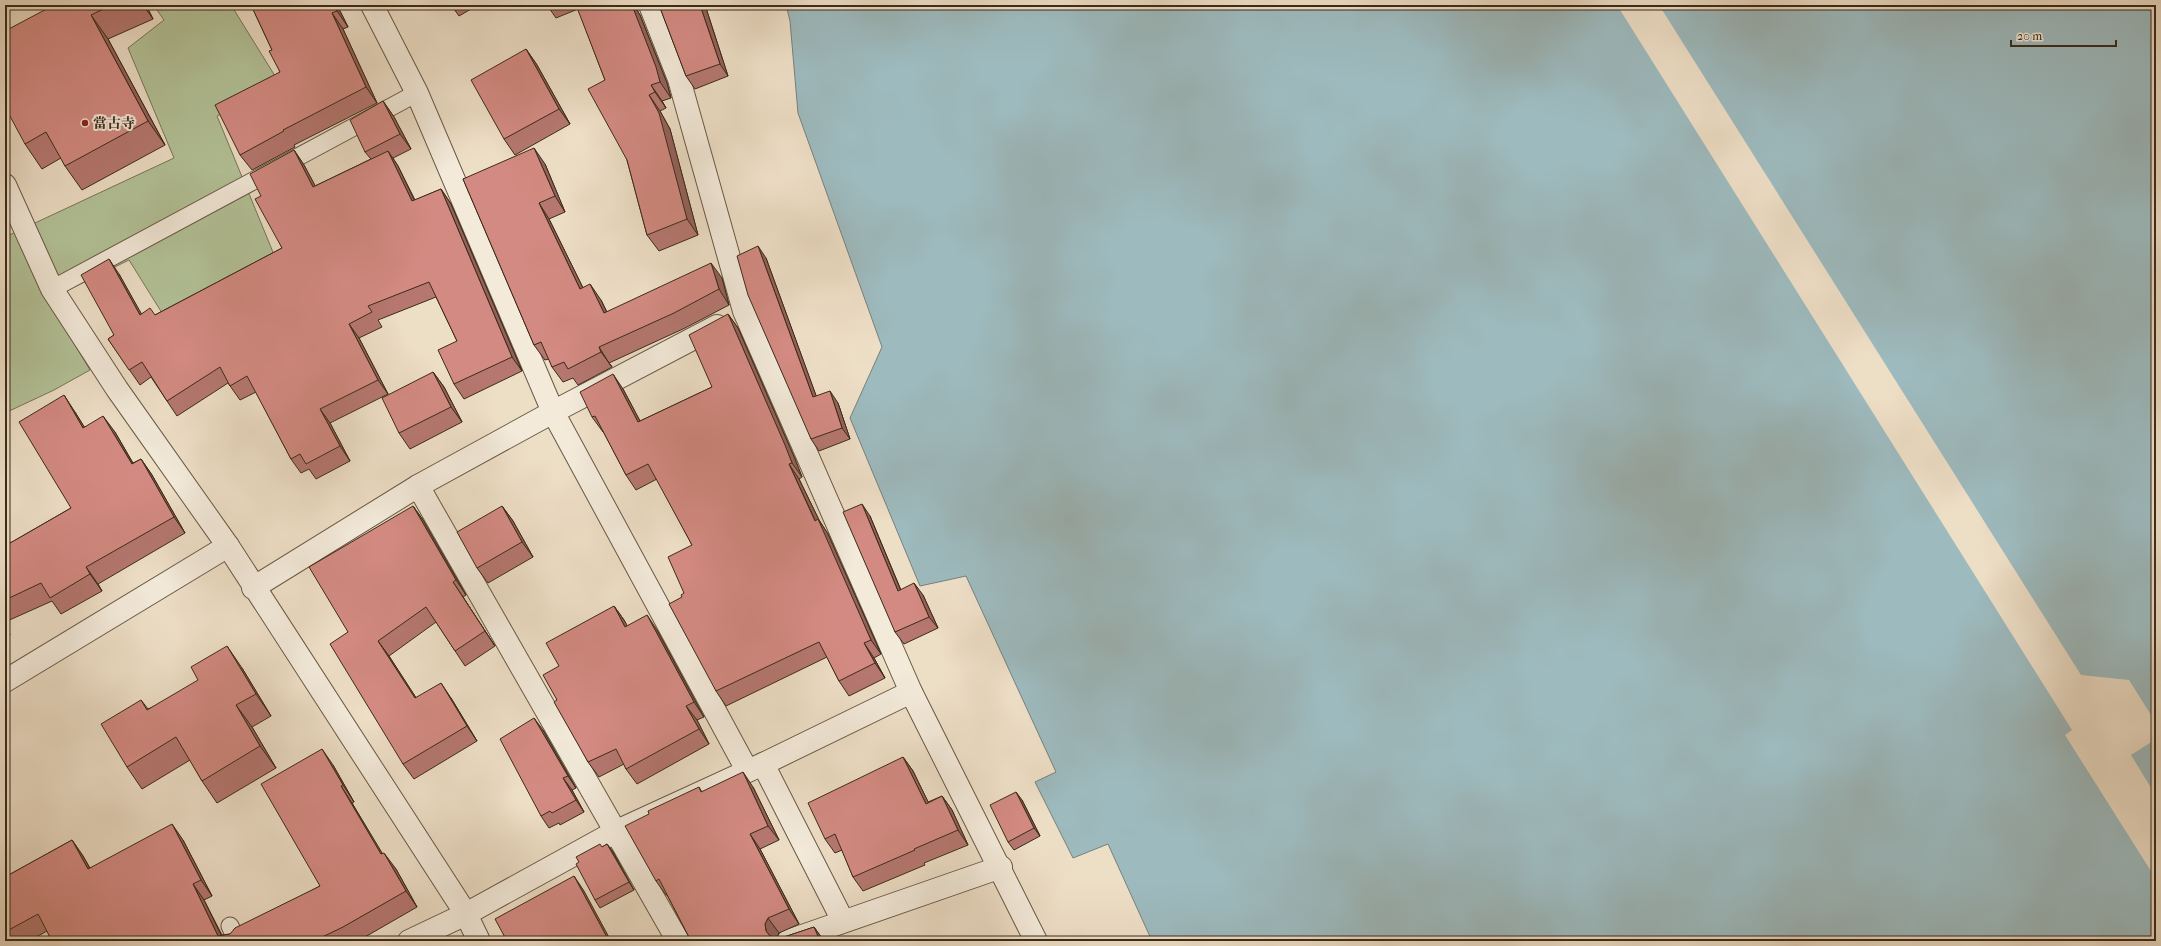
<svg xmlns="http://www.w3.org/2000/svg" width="2161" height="946" font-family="'IM FELL French Canon','Noto Serif JP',serif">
	<rect width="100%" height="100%" fill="#eddec6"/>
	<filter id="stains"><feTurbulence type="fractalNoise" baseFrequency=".005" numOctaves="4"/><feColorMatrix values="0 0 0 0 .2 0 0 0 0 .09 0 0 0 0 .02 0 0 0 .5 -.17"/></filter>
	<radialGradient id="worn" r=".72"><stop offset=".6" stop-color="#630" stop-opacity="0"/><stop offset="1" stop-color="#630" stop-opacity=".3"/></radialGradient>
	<!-- green -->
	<path fill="#b3c298" stroke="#777658" d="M170,5H231L280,84L217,116L275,257L162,313L129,260L48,300L90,370L54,390L5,413V237L174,158L128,48L164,20L157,10Z"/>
	<!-- water -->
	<path fill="#9dbabe" stroke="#76817c" d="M786,5H2156V941H1152L1108,844L1073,858L1035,782L1056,772L966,576L920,586L850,418L882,347L798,113L790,21Z"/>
	<!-- pier -->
	<path fill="#eddec6" d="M1617,5H1659L2081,675L2129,680L2156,723V739L2131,755L2156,796V879L2065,735L2072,730Z"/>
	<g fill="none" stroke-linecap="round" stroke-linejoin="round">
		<defs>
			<g id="lane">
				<path d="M52,289L417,93"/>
				<path d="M230,926L237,941"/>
			</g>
			<g id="street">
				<path d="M372,5L417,93L553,412L747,770"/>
				<path d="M650,5L679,79L744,311L911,692L1036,941"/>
				<path d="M5,185L52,289L117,389L228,546L466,914L479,941"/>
				<path d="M418,486L678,941"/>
				<path d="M253,588L418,486L553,412L717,326"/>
				<path d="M5,681L228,546"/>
				<path d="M763,764L843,921"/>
				<path d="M409,941L466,914L615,832L763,764L911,692"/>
				<path d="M788,941L1001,867"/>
			</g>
		</defs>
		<!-- lane casing -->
		<use href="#lane" stroke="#685844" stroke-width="19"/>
		<!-- street casing -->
		<use href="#street" stroke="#685844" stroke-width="24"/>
		<!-- lane -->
		<use href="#lane" stroke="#f3eada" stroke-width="17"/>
		<!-- street -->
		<use href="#street" stroke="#f3eada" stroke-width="22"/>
	</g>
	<!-- wall -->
	<g fill="#b57770" stroke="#3b2b19">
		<path d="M54,5H146L153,19L108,39L165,145L82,190L65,166L61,158L42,169L25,144Z"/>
		<path d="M251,5H337L348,27L343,29L377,103L294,145L295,147L252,170L240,155L280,72L272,50Z"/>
		<path d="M451,5H478L459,16Z"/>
		<path d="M547,5H634L640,15L667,83L671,98L662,101L666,108L660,111L670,129L698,235L659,251L647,235L627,160L605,80L578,9L556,18Z"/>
		<path d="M659,5H705L728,76L695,89L686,76Z"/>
		<path d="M526,49L537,65L570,124L515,155L504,139Z"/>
		<path d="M383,101L394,117L411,149L393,158L398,166L415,200L441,189L451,204L522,371L464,399L454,384L457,341L436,297L378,320L382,327L359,338L388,394L330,423L350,461L316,479L309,469L301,473L291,459L256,392L240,400L228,383L177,416L151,377L140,385L108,339L114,335L119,274L141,314L155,315L282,248L261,196L294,150L304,165L315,186L371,159L365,152Z"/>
		<path d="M545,164L565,212L549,219L583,288L601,300L607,312L722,278L729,305L685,328L609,363L612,367L578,385L573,378L563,382L552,367L549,359L545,360L534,345L463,179Z"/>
		<path d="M766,258L816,396L838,403L850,439L819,451L811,439Z"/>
		<path d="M728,314L738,328L795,459L802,477L799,479L819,520L828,534L881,654L874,658L885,678L849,696L839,681L827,657L726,706L716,691L682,597L684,593L692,545L657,479L636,490L626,475L603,431V432L592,417L623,389L640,421L712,387Z"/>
		<path d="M433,372L444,387L462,422L410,449L399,433Z"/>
		<path d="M75,412L84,427L115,432L133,463L141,459L152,475L185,533L98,584L102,591L61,614L52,601L5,622V546L71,508Z"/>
		<path d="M413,506L423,520L466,595L463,597L495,646L465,666L436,622L389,656L416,698H451L477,741L414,779L403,764L348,632Z"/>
		<path d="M502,506L513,521L533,557L488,583L477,568Z"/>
		<path d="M870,516L901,590L923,595L938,628L904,644L895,632Z"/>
		<path d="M614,606L624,620L627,626L657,630L704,717L697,720L709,744L637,784L626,769L624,764L599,777L588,762L557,700L559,666Z"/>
		<path d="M5,624L10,635L5,638Z"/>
		<path d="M242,668L271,716L252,727L276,768L217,803L202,781L190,760L142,789L127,767L141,700L148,709Z"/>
		<path d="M543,730L576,788L572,790L584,812L560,825L559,823L549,828L541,816Z"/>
		<path d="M903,757L913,771L928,802L942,796L952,810L968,845L924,863L925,865L863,891L853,877L842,850L835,853L825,839Z"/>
		<path d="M333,765L354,802L352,803L382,854L396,869L417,907L358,941H52L47,931L29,941H5V877L72,840L83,856L90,868L183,840L212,896L204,900L222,935L230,934L320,886Z"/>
		<path d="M699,787L702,792L753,787L779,840L760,849L799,924L779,933L777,937L781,938L814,927L824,941H691L667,895H666L656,881Z"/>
		<path d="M1022,800L1040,836L1014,850L1008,842Z"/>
		<path d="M607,844L613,852L634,890L600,908L595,900L602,847Z"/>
	</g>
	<!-- shaded-wall -->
	<g fill="#94615b" stroke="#3b2b19">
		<path d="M143,5H146L153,19Z"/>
		<path d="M334,5H337L348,27L337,11Z"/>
		<path d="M632,5H634L640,15L667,83L671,98L660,82Z"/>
		<path d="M700,5H705L728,76L720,64Z"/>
		<path d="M332,13L343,29L377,103L366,87Z"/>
		<path d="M91,15L108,39L165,145L148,121Z"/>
		<path d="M526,49L537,65L570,124L559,109Z"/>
		<path d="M651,85L662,101L666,108L655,92Z"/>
		<path d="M649,95L660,111L670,129L698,235L687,219Z"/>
		<path d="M383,101L394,117L411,149L400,134Z"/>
		<path d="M534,148L545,164L565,212L555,196Z"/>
		<path d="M294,150L304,165L324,202L313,187Z"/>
		<path d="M388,151L398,166L422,216L412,201Z"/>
		<path d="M441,189L451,204L522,371L512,357Z"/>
		<path d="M539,203L549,219L591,304L580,289Z"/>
		<path d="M758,246L766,258L821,409L813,397Z"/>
		<path d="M109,259L119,274L150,329L140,315Z"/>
		<path d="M711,263L722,278L729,305L719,289Z"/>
		<path d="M590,284L601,300L614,328L604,313Z"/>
		<path d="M728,314L738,328L795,459L802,477L792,463Z"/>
		<path d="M349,324L359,338L388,394L378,380Z"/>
		<path d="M599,347L609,363L612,367L601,352Z"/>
		<path d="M433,372L444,387L462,422L451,407Z"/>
		<path d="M613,374L623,389L648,436L638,422Z"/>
		<path d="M830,391L838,403L850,439L842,428Z"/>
		<path d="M64,395L75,412L95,444L83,428Z"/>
		<path d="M320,409L330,423L350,461L340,446Z"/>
		<path d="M103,416L115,432L143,481L132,464Z"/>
		<path d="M141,459L152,475L185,533L174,517Z"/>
		<path d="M789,464L799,479L819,520L828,534L881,654L871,640Z"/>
		<path d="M862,504L870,516L906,603L898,591Z"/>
		<path d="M413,506L423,520L466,595L456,580Z"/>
		<path d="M502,506L513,521L533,557L522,542Z"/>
		<path d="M86,567L98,584L102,591L90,574Z"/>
		<path d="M453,582L463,597L495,646L485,631Z"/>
		<path d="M914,583L923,595L938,628L929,617Z"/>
		<path d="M614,606L624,620L636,641L625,627Z"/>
		<path d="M647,615L657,630L704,717L694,702Z"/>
		<path d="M5,624L10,635L5,627Z"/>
		<path d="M378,641L389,656L426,713L415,698Z"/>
		<path d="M864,643L874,658L885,678L875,663Z"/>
		<path d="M227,646L242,668L271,716L256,694Z"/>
		<path d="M441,683L451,698L477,741L467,726Z"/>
		<path d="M236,705L252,727L276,768L260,746Z"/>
		<path d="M686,706L697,720L709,744L699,729Z"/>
		<path d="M534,718L543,730L576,788L568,776Z"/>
		<path d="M322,749L333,765L354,802L343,785Z"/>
		<path d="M903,757L913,771L936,818L926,804Z"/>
		<path d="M743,772L753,787L779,840L768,826Z"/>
		<path d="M563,778L572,790L584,812L576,800Z"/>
		<path d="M341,786L352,803L393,871L381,854Z"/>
		<path d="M1016,792L1022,800L1040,836L1034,828Z"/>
		<path d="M942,796L952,810L968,845L958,830Z"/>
		<path d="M172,824L183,840L212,896L201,880Z"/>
		<path d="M750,834L760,849L799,924L789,909Z"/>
		<path d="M72,840L83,856L99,885L88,869Z"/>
		<path d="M607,844L613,852L634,890L629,882Z"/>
		<path d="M384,853L396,869L417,907L406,891Z"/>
		<path d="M574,876L584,891L611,941H609Z"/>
		<path d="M193,884L204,900L224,941L218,936Z"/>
		<path d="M768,918L779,933L776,939L773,941L766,931L765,924Z"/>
		<path d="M814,927L824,941H820Z"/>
	</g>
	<!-- building -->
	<g fill="#d38a82" stroke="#3b2b19">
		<path d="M54,5H112L91,15L148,121L65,166L46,132L25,144L5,107V31Z"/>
		<path d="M251,5H334L337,11L332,13L366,87L283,130L284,131L240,155L215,105L280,72L269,51L272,50Z"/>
		<path d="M576,5H632L656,67L660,82L651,85L655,92L649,95L659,113L687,219L647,235L627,160L588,89L605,80Z"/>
		<path d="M659,5H700L720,64L686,76Z"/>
		<path d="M526,49L559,109L504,139L471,80Z"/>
		<path d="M383,101L400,134L365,152L350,120Z"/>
		<path d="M534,148L555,196L539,203L580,289L590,284L604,313L711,263L719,289L674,313L599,347L601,352L568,369L564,362L552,367L541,342L534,345L463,179Z"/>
		<path d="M294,150L313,187L388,151L412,201L441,189L512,357L454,384L438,350L457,341L429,282L368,306L372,312L349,324L378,380L320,409L340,446L306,464L300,454L291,459L247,376L230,386L220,367L167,401L142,362L129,370L108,339L114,335L81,275L109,259L140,315L150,308L155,315L282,248L255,199L261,196L250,174Z"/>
		<path d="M758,246L813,397L830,391L842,428L811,439L748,295L737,256Z"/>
		<path d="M728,314L785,445L792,463L789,464L815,521L818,519L871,640L864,643L875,663L839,681L819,642L716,691L669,604L682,597L681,595L684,593L668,557L692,545L648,464L626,475L595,416L592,417L580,392L613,374L638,422L712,387L689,335Z"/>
		<path d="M433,372L451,407L399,433L382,398Z"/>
		<path d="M64,395L83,428L103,416L132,464L141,459L174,517L86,567L90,574L50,598L41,583L5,600V546L71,508L19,422Z"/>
		<path d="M862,504L898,591L914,583L929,617L895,632L843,512Z"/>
		<path d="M413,506L456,580L453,582L485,631L455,651L426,607L378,641L415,698L441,683L467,726L403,764L330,644L348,632L309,567Z"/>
		<path d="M502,506L522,542L477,568L457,532Z"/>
		<path d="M614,606L625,627L647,615L694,702L686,706L699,729L626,769L616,749L588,762L554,702L557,700L543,675L559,666L546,643Z"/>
		<path d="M227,646L256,694L236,705L260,746L202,781L176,737L127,767L101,724L141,700L147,710L198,680L191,667Z"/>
		<path d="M534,718L568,776L563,778L576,800L552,813L550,811L541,816L500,739Z"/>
		<path d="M322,749L343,785L341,786L381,854L384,853L406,891L343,927L314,941H52L38,914L5,932V877L72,840L88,869L172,824L201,880L193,884L218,936L230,934L235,928L320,886L261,784Z"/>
		<path d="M903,757L926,804L942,796L958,830L914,849L915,850L853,877L835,834L825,839L808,803Z"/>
		<path d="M743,772L768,826L750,834L789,909L768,918L765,924L766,931L770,936L781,938L814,927L820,941H691L659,879L656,881L625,826L649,814L648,811L699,787L701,792Z"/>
		<path d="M1016,792L1034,828L1008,842L990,805Z"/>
		<path d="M600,844L602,847L607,844L629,882L595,900L576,864L579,862L576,857Z"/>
		<path d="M574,876L609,941H507L495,919Z"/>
	</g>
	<!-- markers -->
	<circle fill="#8f2418" stroke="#f3eada" stroke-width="1.5" cx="85" cy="123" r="4"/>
	<g text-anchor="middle" stroke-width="4" stroke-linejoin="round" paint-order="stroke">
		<!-- poi labels -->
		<g font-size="14" font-weight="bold" fill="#3b2b19" stroke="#f3eada" text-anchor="start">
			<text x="93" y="128">當古寺</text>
		</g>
	</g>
	<!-- margin -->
	<rect width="2161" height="946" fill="none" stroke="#eddec6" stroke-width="20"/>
	<rect x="6" y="6" width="2149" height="934" fill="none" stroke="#3b2b19" stroke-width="2"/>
	<rect x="10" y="10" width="2141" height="926" fill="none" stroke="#3b2b19"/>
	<!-- scale -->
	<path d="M2011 40v6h105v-6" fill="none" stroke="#3b2b19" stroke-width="2"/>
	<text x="2017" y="40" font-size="12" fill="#3b2b19" stroke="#f3eada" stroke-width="3" paint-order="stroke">20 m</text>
	<rect width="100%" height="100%" filter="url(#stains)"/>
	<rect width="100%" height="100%" fill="url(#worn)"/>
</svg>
